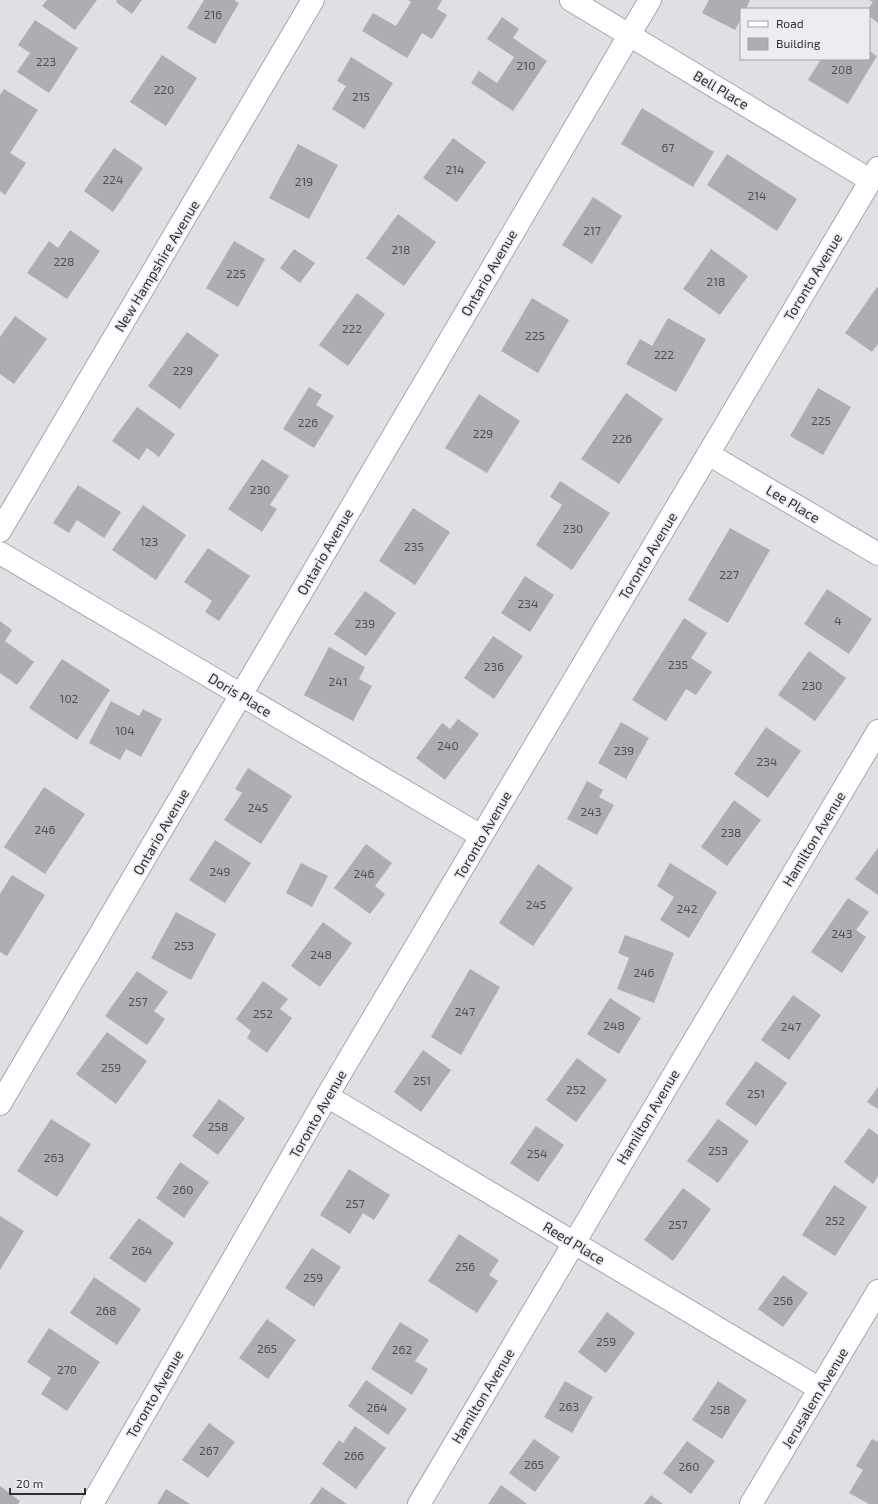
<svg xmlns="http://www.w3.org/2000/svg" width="878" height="1504" font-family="'Exo 2',sans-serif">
	<rect width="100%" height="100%" fill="#dfdfe5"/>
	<!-- building -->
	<g fill="#adaeb4">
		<path d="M47,0H97L75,30L42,6Z"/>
		<path d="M117,0H142L132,14L116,2Z"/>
		<path d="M204,0H234L239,3L215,44L187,28Z"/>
		<path d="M408,0H442L437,9L447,15L432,39L422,33L407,58L362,31L373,13L396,26L411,2Z"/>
		<path d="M709,0H750L746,9H741V19L735,30L702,13Z"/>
		<path d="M869,0H878V23L869,16L868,9L873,2Z"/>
		<path d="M502,17L519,29L513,38L547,61L513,111L471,83L479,71L497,83L514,57L487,39Z"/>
		<path d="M35,20L78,48L49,93L17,72L30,53L18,45Z"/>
		<path d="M869,51L877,56L848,104L808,80L821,59H869Z"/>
		<path d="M162,55L197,78L166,126L130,102Z"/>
		<path d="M351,57L393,83L364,129L332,109L346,86L337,81Z"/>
		<path d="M4,89L38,110L10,153L26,163L5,195L0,191V95Z"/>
		<path d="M642,108L714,152L693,187L621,144Z"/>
		<path d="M453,138L486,162L457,202L423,178Z"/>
		<path d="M298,144L338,165L309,219L269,198Z"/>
		<path d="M114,148L143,168L113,212L84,191Z"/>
		<path d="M727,154L797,199L777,231L707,185Z"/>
		<path d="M593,197L622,216L592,264L562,245Z"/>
		<path d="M398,214L436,242L404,286L366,258Z"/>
		<path d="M70,230L100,251L67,299L27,273L49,241L58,248Z"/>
		<path d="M234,241L265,259L238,307L206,288Z"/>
		<path d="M294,249L315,263L300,283L280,268Z"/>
		<path d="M711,249L748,276L720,315L683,289Z"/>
		<path d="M877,287L878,288V344L872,352L845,333Z"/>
		<path d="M357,293L385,314L348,366L319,345Z"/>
		<path d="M532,298L569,320L538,373L501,351Z"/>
		<path d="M15,316L47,339L14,384L0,374V337Z"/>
		<path d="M668,318L706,339L676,392L626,364L640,339L652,346Z"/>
		<path d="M187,332L219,355L180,409L148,386Z"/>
		<path d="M309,387L322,395L316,405L334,416L314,448L283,429Z"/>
		<path d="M818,388L851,407L823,455L790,436Z"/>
		<path d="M626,393L663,419L619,484L581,459Z"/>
		<path d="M479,394L520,421L487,473L445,448Z"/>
		<path d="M137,407L175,434L159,457L147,448L139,460L112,441Z"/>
		<path d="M262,459L289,476L270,505L277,509L262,532L228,509Z"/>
		<path d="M560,481L610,513L572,570L536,545L562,505L550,497Z"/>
		<path d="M78,485L121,512L104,538L77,520L69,533L53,523Z"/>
		<path d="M143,505L186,535L156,580L112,550Z"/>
		<path d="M413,508L450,532L415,585L379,561Z"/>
		<path d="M730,528L770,550L728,623L688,600Z"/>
		<path d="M208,548L250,576L219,621L205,612L212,601L184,582Z"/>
		<path d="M525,576L554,595L530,632L501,613Z"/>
		<path d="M827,589L872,619L849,654L804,624Z"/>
		<path d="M365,591L396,613L366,656L334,634Z"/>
		<path d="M684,618L707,633L691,658L712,672L696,695L686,689L666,721L632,700Z"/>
		<path d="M0,621L12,630L5,641L34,662L17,685L0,673Z"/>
		<path d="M493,636L523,656L494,699L464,678Z"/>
		<path d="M329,647L365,667L359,679L372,686L353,721L304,695Z"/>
		<path d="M809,651L846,678L815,721L778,695Z"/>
		<path d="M62,659L110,690L77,740L29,708Z"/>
		<path d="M111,701L139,716L143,709L162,719L141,757L126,749L120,760L89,743Z"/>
		<path d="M458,719L479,734L445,780L416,758L442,723L450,729Z"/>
		<path d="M621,722L649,738L626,779L598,763Z"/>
		<path d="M766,727L801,751L768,798L734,774Z"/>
		<path d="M248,768L292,796L261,844L224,820L242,793L235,789Z"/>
		<path d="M587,781L603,790L599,797L614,805L597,835L567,819Z"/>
		<path d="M44,787L85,814L45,874L4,847Z"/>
		<path d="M734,800L761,820L727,866L701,847Z"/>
		<path d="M215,840L251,863L225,903L189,880Z"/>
		<path d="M366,844L392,863L375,886L385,894L370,914L334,888Z"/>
		<path d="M878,848V895L855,879Z"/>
		<path d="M301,863L328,876L312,907L286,893Z"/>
		<path d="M670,863L717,892L689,938L660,920L674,897L657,886Z"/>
		<path d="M538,864L573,888L533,946L499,923Z"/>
		<path d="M12,875L45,895L7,956L0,952V894Z"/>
		<path d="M848,898L869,912L856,930L866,937L842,973L811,952Z"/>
		<path d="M176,912L216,934L191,980L151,958Z"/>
		<path d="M323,922L352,943L320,987L291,966Z"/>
		<path d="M625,935L674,953L654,1003L617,989L629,958L618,953Z"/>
		<path d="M470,969L500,987L461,1055L431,1037Z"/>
		<path d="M137,971L168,992L154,1011L165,1019L147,1045L105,1016Z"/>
		<path d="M263,981L288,999L280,1009L292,1018L267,1053L247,1038L251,1031L236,1019Z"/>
		<path d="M793,995L821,1015L789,1060L761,1040Z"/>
		<path d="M610,998L641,1018L619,1054L587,1034Z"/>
		<path d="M107,1032L147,1061L116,1104L76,1074Z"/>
		<path d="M423,1050L451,1070L421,1112L394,1092Z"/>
		<path d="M577,1058L607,1080L576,1122L546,1100Z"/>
		<path d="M756,1061L787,1083L756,1126L725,1104Z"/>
		<path d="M878,1087V1109L867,1102Z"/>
		<path d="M219,1099L245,1118L218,1155L192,1136Z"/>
		<path d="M51,1119L91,1144L57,1197L17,1171Z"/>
		<path d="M718,1119L749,1141L718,1183L687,1161Z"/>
		<path d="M536,1126L564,1145L538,1182L510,1163Z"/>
		<path d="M869,1128L878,1135V1176L873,1184L844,1162Z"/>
		<path d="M180,1162L209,1182L184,1218L156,1198Z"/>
		<path d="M349,1169L390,1195L374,1220L363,1213L350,1234L320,1215Z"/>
		<path d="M834,1185L867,1207L835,1256L802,1235Z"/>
		<path d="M683,1188L711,1209L673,1261L644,1240Z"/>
		<path d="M0,1216L24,1231L0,1270Z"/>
		<path d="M139,1218L174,1243L145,1283L109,1258Z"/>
		<path d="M459,1234L499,1260L489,1275L498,1281L477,1313L428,1281Z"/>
		<path d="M312,1248L341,1267L314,1307L285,1288Z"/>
		<path d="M783,1275L808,1293L783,1327L758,1309Z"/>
		<path d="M94,1277L141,1309L117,1345L70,1313Z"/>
		<path d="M607,1312L635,1333L606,1373L578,1352Z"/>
		<path d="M267,1319L296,1340L268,1379L239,1358Z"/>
		<path d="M400,1322L429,1340L415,1361L428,1369L412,1395L371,1369Z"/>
		<path d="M49,1328L100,1362L67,1411L41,1394L51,1378L27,1362Z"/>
		<path d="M366,1380L407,1409L388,1435L348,1406Z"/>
		<path d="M565,1381L593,1397L572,1433L544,1417Z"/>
		<path d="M718,1381L747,1400L722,1439L692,1420Z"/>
		<path d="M209,1423L235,1442L208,1478L182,1460Z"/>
		<path d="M355,1426L386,1448L356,1489L322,1464L339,1440L343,1443Z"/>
		<path d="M534,1439L560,1457L535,1492L509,1473Z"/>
		<path d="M872,1439L878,1442V1504H869L849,1493L863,1470L856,1466Z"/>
		<path d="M687,1441L715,1461L691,1494L663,1473Z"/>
		<path d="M501,1485L527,1504H488Z"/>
		<path d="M0,1486L20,1501L18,1504H0Z"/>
		<path d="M322,1487L347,1504H310Z"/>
		<path d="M166,1489L190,1504H157Z"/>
		<path d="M651,1495L663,1504H644Z"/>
	</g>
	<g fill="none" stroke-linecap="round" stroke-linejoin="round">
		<defs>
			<g id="minor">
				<path d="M571,0L870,180"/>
				<path d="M708,454L878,554"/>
				<path d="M0,531L313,0"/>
				<path d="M0,553L481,836"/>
				<path d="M327,1096L820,1389"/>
				<path d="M0,1104L650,0"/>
				<path d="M92,1504L327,1096L878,168"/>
				<path d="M419,1504L878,731"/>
				<path d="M751,1504L878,1291"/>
			</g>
		</defs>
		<!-- minor casing -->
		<use href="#minor" stroke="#a7a6ac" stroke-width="24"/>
		<!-- minor -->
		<use href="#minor" stroke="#fff" stroke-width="22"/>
	</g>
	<g text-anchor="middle" stroke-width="3.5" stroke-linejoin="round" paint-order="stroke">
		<!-- number labels -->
		<g font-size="12" fill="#4f5052">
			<text x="213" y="19">216</text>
			<text x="46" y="66">223</text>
			<text x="526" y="70">210</text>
			<text x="842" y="74">208</text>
			<text x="164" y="94">220</text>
			<text x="361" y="101">215</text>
			<text x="668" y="152">67</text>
			<text x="455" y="174">214</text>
			<text x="113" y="184">224</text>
			<text x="304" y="186">219</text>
			<text x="757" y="200">214</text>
			<text x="592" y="235">217</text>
			<text x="401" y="254">218</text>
			<text x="64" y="266">228</text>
			<text x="236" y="278">225</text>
			<text x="716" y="286">218</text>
			<text x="352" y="333">222</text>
			<text x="535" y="340">225</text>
			<text x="664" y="359">222</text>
			<text x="183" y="375">229</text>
			<text x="821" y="425">225</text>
			<text x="308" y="427">226</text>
			<text x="483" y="438">229</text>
			<text x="622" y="443">226</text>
			<text x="260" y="494">230</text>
			<text x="573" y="533">230</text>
			<text x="149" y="546">123</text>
			<text x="414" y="551">235</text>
			<text x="729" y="579">227</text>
			<text x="528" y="608">234</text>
			<text x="838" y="625">4</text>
			<text x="365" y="628">239</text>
			<text x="678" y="669">235</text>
			<text x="494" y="671">236</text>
			<text x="338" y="686">241</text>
			<text x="812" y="690">230</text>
			<text x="69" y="703">102</text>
			<text x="125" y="735">104</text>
			<text x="448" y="750">240</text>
			<text x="624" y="755">239</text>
			<text x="767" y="766">234</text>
			<text x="258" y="812">245</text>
			<text x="591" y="816">243</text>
			<text x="45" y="834">246</text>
			<text x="731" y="837">238</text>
			<text x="220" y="876">249</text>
			<text x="364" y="878">246</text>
			<text x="536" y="909">245</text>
			<text x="687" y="913">242</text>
			<text x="842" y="938">243</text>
			<text x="184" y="950">253</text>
			<text x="321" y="959">248</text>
			<text x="644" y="977">246</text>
			<text x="138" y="1006">257</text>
			<text x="465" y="1016">247</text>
			<text x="263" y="1018">252</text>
			<text x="614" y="1030">248</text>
			<text x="791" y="1031">247</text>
			<text x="111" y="1072">259</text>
			<text x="422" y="1085">251</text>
			<text x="576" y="1094">252</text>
			<text x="756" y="1098">251</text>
			<text x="218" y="1131">258</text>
			<text x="718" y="1155">253</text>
			<text x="537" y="1158">254</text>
			<text x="54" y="1162">263</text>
			<text x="183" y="1194">260</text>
			<text x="355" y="1208">257</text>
			<text x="835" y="1225">252</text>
			<text x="678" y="1229">257</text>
			<text x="142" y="1255">264</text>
			<text x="465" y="1271">256</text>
			<text x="313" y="1282">259</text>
			<text x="783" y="1305">256</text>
			<text x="106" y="1315">268</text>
			<text x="606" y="1346">259</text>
			<text x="267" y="1353">265</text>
			<text x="402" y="1354">262</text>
			<text x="67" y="1374">270</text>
			<text x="569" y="1411">263</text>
			<text x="377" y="1412">264</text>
			<text x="720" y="1414">258</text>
			<text x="209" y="1455">267</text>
			<text x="354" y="1460">266</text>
			<text x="534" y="1469">265</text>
			<text x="689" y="1471">260</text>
		</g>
		<!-- street labels -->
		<g font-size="14" fill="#303032" stroke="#edecf2">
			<text transform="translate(721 90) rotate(31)" y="5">Bell Place</text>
			<text transform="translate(157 266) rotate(-59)" y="5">New Hampshire Avenue</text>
			<text transform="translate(489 273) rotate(-60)" y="5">Ontario Avenue</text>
			<text transform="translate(813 277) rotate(-59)" y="5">Toronto Avenue</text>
			<text transform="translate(793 504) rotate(31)" y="5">Lee Place</text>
			<text transform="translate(325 552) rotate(-60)" y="5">Ontario Avenue</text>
			<text transform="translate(648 556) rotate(-59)" y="5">Toronto Avenue</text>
			<text transform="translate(240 695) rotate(31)" y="5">Doris Place</text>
			<text transform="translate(161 832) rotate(-60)" y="5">Ontario Avenue</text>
			<text transform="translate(483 835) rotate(-60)" y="5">Toronto Avenue</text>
			<text transform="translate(814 839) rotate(-59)" y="5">Hamilton Avenue</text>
			<text transform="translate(318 1114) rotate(-60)" y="5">Toronto Avenue</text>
			<text transform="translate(648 1117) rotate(-59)" y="5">Hamilton Avenue</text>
			<text transform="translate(574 1243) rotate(31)" y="5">Reed Place</text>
			<text transform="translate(155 1394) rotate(-60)" y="5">Toronto Avenue</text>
			<text transform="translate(483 1396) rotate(-59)" y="5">Hamilton Avenue</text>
			<text transform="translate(815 1398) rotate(-59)" y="5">Jerusalem Avenue</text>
		</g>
	</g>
	<!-- legend -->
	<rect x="740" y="8" width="130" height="52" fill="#edecf2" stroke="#a1a1a5"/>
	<rect x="748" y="21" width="20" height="6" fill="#ffffff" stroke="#a1a1a5"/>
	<text x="776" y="28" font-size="12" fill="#303032">Road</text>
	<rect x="748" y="38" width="20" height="12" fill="#adaeb4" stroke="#a1a1a5"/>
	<text x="776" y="48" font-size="12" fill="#303032">Building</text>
	<!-- scale -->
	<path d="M10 1488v6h75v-6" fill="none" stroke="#303032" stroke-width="2"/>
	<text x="16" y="1488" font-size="12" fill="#303032" stroke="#edecf2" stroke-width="3" paint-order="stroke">20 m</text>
</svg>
